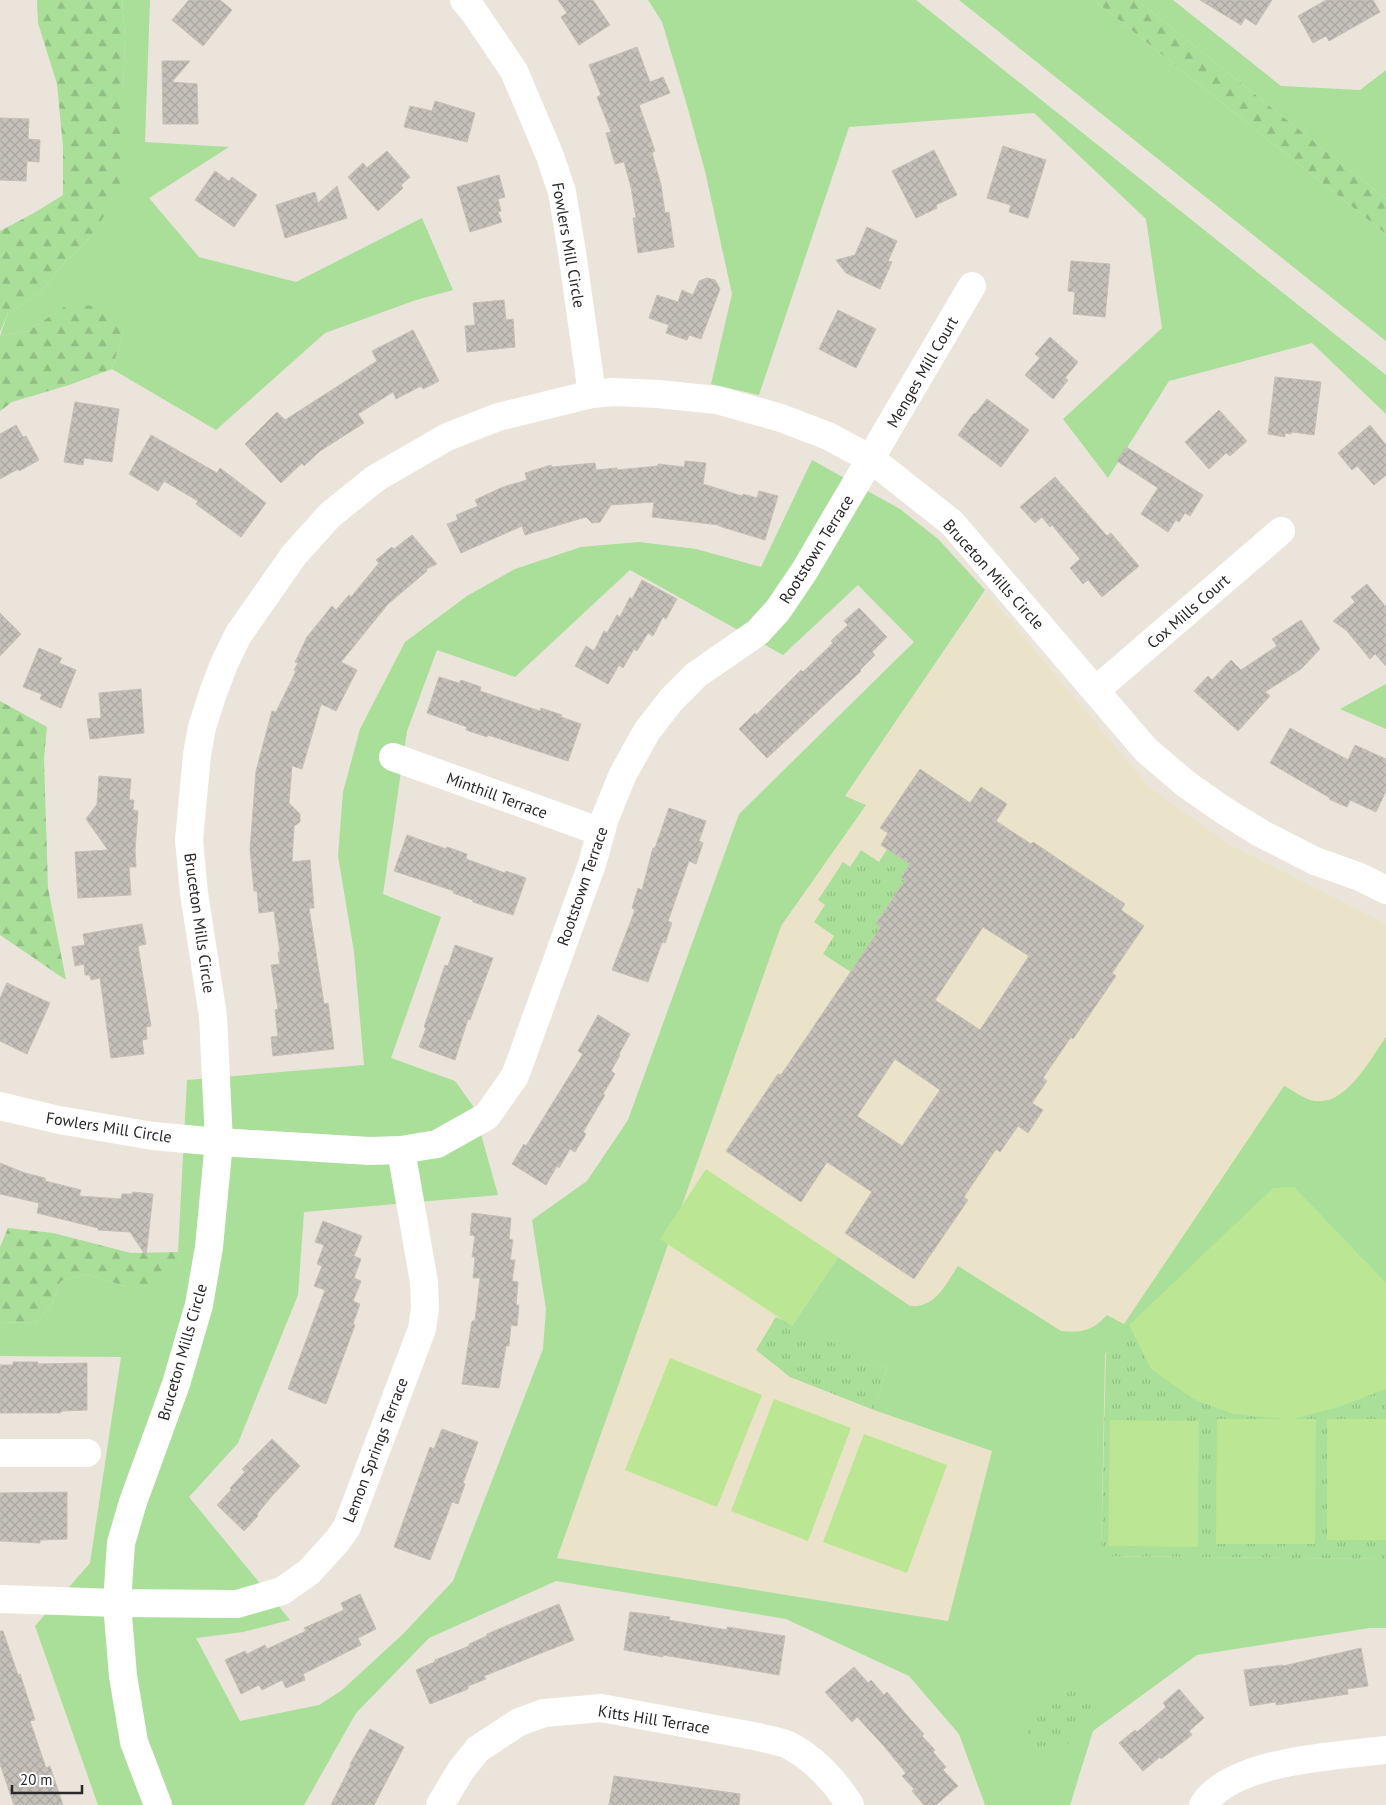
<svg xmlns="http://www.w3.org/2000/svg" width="1386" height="1805" font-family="'PT Sans',sans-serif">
	<defs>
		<pattern id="forest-firs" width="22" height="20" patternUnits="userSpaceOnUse" patternTransform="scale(1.25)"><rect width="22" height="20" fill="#a9df98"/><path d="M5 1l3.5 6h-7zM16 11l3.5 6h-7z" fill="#91bf83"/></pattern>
		<pattern id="park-tufts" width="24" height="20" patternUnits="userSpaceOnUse" patternTransform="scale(1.25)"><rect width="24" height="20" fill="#a9df98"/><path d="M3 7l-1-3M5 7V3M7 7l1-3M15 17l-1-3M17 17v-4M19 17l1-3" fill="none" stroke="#91bf83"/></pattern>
		<pattern id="building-cross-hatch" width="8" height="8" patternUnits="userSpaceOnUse" patternTransform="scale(1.25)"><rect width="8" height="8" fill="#c5c1ba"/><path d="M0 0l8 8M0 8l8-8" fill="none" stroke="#a9a6a0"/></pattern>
	</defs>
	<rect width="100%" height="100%" fill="#eae4da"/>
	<!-- education -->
	<path fill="#ebe3c9" d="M987,593L1149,787L1230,845L1386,924V1620L1051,1637L500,1548L737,857Z"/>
	<!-- grass -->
	<g fill="#a9df98" fill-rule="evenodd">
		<path d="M122,0H150L145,142L229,147L149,198L199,257L296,282L422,218L453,290L416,300L325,333L216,430L112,369L123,332L68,304L28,331L0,336L8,313L41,292L65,262L91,236L123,94L125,37Z"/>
		<path d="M648,0H916L1386,375V414L1312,343L1169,381L1108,478L1063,419L1162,328L1146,219L1034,113L849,127L759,395L711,384L732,294L705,171L686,102L662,22Z"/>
		<path d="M959,0H1094L1386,234V341Z"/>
		<path d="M1137,0H1173L1281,86L1360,90L1386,70V199Z"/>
		<path d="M812,460L900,509L938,539L985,590L845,796L866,805L781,926L557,1558L948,1621L992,1451L874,1410L887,1367L792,1326L838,1257L910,1306C936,1308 945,1285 958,1266L1061,1331C1082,1333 1092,1331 1107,1315L1124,1324L1284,1086C1293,1090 1305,1100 1315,1101C1346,1106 1371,1058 1386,1037V1283L1294,1187L1105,1354L1101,1556L1386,1559V1628H1370L1197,1655L1093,1731L1070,1805H985L959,1734L909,1676L786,1619L556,1581L429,1638L356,1713L304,1805H98L35,1626L90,1563L121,1357L0,1356V1322L35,1323L50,1307L61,1281L88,1274L126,1287L183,1267L178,1252L187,1080L364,1065L354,952L338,856L343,792L360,729L405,642L467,596L515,569L581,547L639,542L696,549L761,567ZM630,570L783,655L858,585L914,642L739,814L628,1120L587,1181L532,1220L546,1309L543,1349L453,1581L403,1634L341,1691L319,1705L240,1721L196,1638L243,1632L290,1620L189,1497L238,1443L298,1295L304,1212L498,1195L473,1106L455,1081L391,1058L441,917L383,894L407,731L437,650L515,677Z"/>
		<path d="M1386,684V729L1340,709Z"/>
	</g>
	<!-- forest -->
	<g fill="url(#forest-firs)">
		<path d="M37,0H122L125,37L123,94L126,183L91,236L65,262L41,292L8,313L0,332V231L34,213L63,195V147L57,84L38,23Z"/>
		<path d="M1094,0H1137L1386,199V234Z"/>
		<path d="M68,304L107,307L123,332L112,369L69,385L12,402L0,411V336L28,331Z"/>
		<path d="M0,701L47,727L44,758L48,888L66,980L0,935Z"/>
		<path d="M8,1228L53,1233L131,1253L178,1252L183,1267L156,1287H126L88,1274L61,1281L50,1307L35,1323L0,1322V1247Z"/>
	</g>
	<!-- park -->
	<g fill="url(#park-tufts)">
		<path d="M887,849L910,864L901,877L905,880L876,923L881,927L851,972L823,954L834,936L814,922L825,905L818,900L843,862L850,867L861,850L879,862Z"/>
		<path d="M1294,1187L1386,1283V1559L1101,1556L1106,1354L1129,1325L1273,1188Z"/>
		<path d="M776,1317L887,1367L874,1410L790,1377L756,1350Z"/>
		<path d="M1060,1683H1077L1094,1699V1714L1062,1750L1044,1751L1026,1739L1032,1714Z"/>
	</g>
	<!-- pitch -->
	<g fill="#bbe694">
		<path d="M706,1169L838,1257L792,1326L660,1239Z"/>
		<path d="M1294,1187L1386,1283V1389L1339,1407L1293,1419H1316L1315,1544H1216L1217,1419H1282L1233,1414L1193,1399L1151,1369L1129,1325L1273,1188Z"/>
		<path d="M670,1358L762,1395L717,1507L625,1470Z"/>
		<path d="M774,1399L851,1428L808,1541L731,1511Z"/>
		<rect x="1327" y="1419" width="59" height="121"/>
		<path d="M1110,1420L1199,1421L1198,1547L1108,1546Z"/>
		<path d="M864,1434L947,1465L907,1573L823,1542Z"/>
	</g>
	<!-- building -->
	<g fill="url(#building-cross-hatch)" stroke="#c5c0b4" fill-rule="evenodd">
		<path d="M189,0H220L232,10L203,46L172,20Z"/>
		<path d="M558,0H593L610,25L579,45L561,17L567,13Z"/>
		<path d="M1200,0H1272L1256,25L1245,18L1241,25Z"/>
		<path d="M1326,0H1373L1380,12L1329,41L1326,36L1313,43L1298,16Z"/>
		<path d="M637,47L650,82L663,77L670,93L639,105L655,151L652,153L661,185L665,213L669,212L674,247L638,253L633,218H636L631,187L624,162L615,164L606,133L611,132L597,97L601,95L589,65Z"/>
		<path d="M162,61H190L172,82L197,84L198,124H163Z"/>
		<path d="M435,101L475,113L467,142L404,127L410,106L432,111Z"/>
		<path d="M0,118L29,119L28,139L40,140L39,162L27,161L26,181L0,180Z"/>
		<path d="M1003,146L1046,160L1028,218L1009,212L1011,205L987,198Z"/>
		<path d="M934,150L957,195L936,205L937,208L916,218L892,171Z"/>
		<path d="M387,151L410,177L401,185L403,188L378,211L348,177L363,163L367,168Z"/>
		<path d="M215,171L229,181L232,177L257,195L234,227L195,200Z"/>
		<path d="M499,175L505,197L498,199L501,211L498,212L502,222L470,232L457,187Z"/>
		<path d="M337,186L347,218L285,238L276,205L315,192L318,203Z"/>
		<path d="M867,227L897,241L888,261L892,262L880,289L846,273L836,260L855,255Z"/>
		<path d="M1071,261L1110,264L1105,317L1073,314L1075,292L1068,291Z"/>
		<path d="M707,278L715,280L720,289L701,339L689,335L687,340L666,333L669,325L649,318L657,295L678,302L682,290L693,295L699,281Z"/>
		<path d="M504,300L506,320L513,319L515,347L467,352L465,326L475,325L473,303Z"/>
		<path d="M838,310L876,329L856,368L819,349Z"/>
		<path d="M413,330L439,381L423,389L421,386L396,399L393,392L358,414L364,423L320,451L304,466L302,463L281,483L245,444L277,412L285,420L377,361L372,351Z"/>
		<path d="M1050,337L1078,362L1065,378L1068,380L1053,399L1025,375L1040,358L1035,354Z"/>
		<path d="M1275,377L1321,382L1314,435L1292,432L1291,434L1285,433V437L1268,434Z"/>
		<path d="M987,399L1029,430L1001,467L958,435L974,413L975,414Z"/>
		<path d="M75,402L119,409L112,462L84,458L83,465L64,462Z"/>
		<path d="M1219,410L1247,441L1230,456L1226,453L1209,469L1185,442Z"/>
		<path d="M16,425L23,437L26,436L39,460L19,471L18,469L0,479V434Z"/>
		<path d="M1370,425L1386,445V475L1374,485L1357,466L1352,470L1338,453Z"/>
		<path d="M151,435L217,473L220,468L266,503L241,537L196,504L198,501L164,481L158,491L129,474Z"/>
		<path d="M1126,447L1203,495L1190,516L1185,513L1179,522L1176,520L1168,532L1141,514L1158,488L1117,461Z"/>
		<path d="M685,461L706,463L703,484L742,496L743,494L757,498L759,491L778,496L765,540L719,526V525L652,517L654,502L611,505L600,522L592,523L586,517L525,535L522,526L461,553L447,524L458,520L456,515L478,506L475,500L503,487L527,480L525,473L551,465L552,467L595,463L596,470L617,468V470L658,466V464L684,467Z"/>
		<path d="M1055,477L1107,536L1111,533L1139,566L1102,597L1088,580L1083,584L1070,568L1080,559L1052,525L1050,527L1042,517L1035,523L1020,507Z"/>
		<path d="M412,535L437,564L426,569L427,571L388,604L341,662L357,670L336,711L321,704L302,769L292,766L289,803L300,814V822L294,826L292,862L310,860L314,908H309L324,1004L328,1003L329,1010L334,1049L273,1056L271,1037L278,1036L275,1010L278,1009L271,965L280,964L278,952H280L274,911L259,913L257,891H254L250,849L256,771L272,711L276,712L296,671L294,670L298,663L295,662L307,637L332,606L336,610L349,595L351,597L379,563L376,560L392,547L394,549Z"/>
		<path d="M642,580L677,599L666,619L663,617L653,636L648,633L637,651L634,649L623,668L619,665L608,684L575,666L586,646L594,651L604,631L607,633L617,615L620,617L630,597L632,599Z"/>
		<path d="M1367,584L1386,607V666L1375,654L1370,659L1346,630L1333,621L1355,602L1351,597Z"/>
		<path d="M859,608L887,637L872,652L875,655L860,670L861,671L767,758L739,729L755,713L756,715L801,670L803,672L833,643L831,641L848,625L844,621Z"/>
		<path d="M0,613L21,634L0,656Z"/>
		<path d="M1301,620L1320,649L1301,669L1265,692L1270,696L1238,731L1194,691L1208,676L1212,680L1231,660L1241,670L1277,646L1272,639Z"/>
		<path d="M39,648L62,658L59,663L76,670L61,708L40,699L42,694L23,687Z"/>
		<path d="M439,677L459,683L461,680L481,687L480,691L540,711L541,708L562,715L561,717L581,724L568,761L488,735L487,737L466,730L467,727L427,713Z"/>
		<path d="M141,689L144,733L90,739L87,719L101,718L99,693Z"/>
		<path d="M1290,728L1348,760L1355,745L1386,759V791L1376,812L1350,800L1347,807L1329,799L1330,798L1270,763Z"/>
		<path d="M920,769L970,803L981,787L1007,804L996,821L1031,844L1033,842L1125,904L1121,910L1144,926L1112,973L1116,976L1073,1039L1071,1037L1043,1078L1047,1081L1032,1103L1043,1110L1028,1133L1018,1126L1000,1152L996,1149L964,1197L968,1200L914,1279L845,1233L872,1192L827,1162L801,1202L726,1151L778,1074L781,1075L881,927L876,924L905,880L901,878L910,864L881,845L888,833L880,828ZM983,927L1029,956L980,1030L935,1000ZM895,1059L940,1090L902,1146L857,1116Z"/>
		<path d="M99,776L131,779L129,800H134L133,810L138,811L135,850L136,867H129L131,895L78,898L75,852L108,850L86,819L97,804Z"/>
		<path d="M669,808L706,821L699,841L703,843L696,864L689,861L668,921L672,923L665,943L662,942L648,982L612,970L635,910L632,908L638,888L642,890L653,848H655Z"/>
		<path d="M407,835L446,849L447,847L467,854L466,859L505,873L506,871L526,878L513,915L473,902V900L453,893L454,891L394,871Z"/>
		<path d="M142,924L146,944L138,946L151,1026L146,1027L147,1039L142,1040L144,1054L111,1058L100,978L91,980L90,975H85L84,964L75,966L72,947L85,945L83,934Z"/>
		<path d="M455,945L493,958L470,1020L468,1019L455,1060L419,1047L426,1028L424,1027L445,965L448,966Z"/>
		<path d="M7,983L50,1003L27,1054L0,1041V998Z"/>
		<path d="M598,1015L630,1034L619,1054L620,1055L611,1071L615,1074L603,1094L605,1095L583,1132L586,1134L575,1152L570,1149L559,1168L557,1166L546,1185L512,1164L524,1144L526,1146L583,1054L578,1051Z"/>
		<path d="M0,1163L25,1173L45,1178V1181L81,1190L79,1196L121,1199L122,1194H132L133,1192L153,1194L146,1256L130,1232L98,1230V1228L37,1213L39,1203L0,1194Z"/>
		<path d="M472,1213L511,1218L509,1239L513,1240L510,1260H515L512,1281L518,1282L516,1305H519L517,1326L511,1325L509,1346H506L499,1388L462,1384L472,1321H475L480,1278H473L475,1257H472L475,1236L470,1235Z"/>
		<path d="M323,1221L362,1236L354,1256L361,1259L354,1278L361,1281L353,1301L360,1304L353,1324L355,1325L326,1404L288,1389L325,1290L314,1286L322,1266L317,1264L324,1245L315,1242Z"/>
		<path d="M13,1362H38V1364L87,1363V1410L61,1411V1413H0V1365H13Z"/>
		<path d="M442,1429L478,1442L463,1483L465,1484L458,1504L452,1502L430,1560L394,1547L430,1447L434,1449Z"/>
		<path d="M272,1439L300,1466L271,1497L257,1514L258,1516L244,1531L217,1505L231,1490L230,1488L245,1472L242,1469Z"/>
		<path d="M67,1492V1539L40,1540V1543L0,1541V1493Z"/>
		<path d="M360,1594L376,1629L358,1638L361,1645L303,1674L305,1680L286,1688L282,1680L262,1690L259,1685L241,1694L225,1660L245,1651L247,1654L265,1645L267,1649L306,1631L304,1628L344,1610L341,1603Z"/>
		<path d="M559,1604L574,1640L484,1676L486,1679L468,1686V1689L430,1704L416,1670L435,1662V1660L469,1646V1644L487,1636V1634Z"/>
		<path d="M630,1612L670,1617L669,1620L727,1630V1627L785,1636L779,1675L663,1655V1657L624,1650Z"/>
		<path d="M0,1631H3L18,1675L20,1674L35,1720L30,1721L46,1768L50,1766L63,1805H14L0,1764Z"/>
		<path d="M1361,1648L1368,1686L1347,1689L1348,1694L1276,1705V1702L1250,1706L1244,1670L1283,1665V1666Z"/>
		<path d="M854,1667L868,1683L871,1680L884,1695L887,1692L911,1720L924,1734L922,1736L935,1750L933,1752L946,1767L943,1770L958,1786L936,1805H924L912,1791L914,1789L902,1776L906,1773L883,1745L857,1717L852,1722L825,1692Z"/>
		<path d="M1179,1689L1204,1718L1189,1731L1192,1735L1161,1759L1160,1757L1143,1771L1119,1743L1135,1730L1137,1732L1166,1707L1163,1703Z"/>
		<path d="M370,1729L404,1747L374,1805H331L351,1765L350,1764Z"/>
		<path d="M614,1776L740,1794L739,1805H609Z"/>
	</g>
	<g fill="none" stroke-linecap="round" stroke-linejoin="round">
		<!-- minor -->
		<g stroke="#fff" stroke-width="28">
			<path d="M464,0L474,12L514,71L550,156L562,192L572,252L592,394"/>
			<path d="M1096,690L1281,531"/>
			<path d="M393,757L601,832"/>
			<path d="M0,1106L59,1120L153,1136L219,1142L370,1151L401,1150L437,1144L487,1116L515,1076L592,864L605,818L623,774L647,731L671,700L696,675L758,632L778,610L805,570L972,286"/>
			<path d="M0,1453H87"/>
			<path d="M0,1599L117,1603L237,1604L282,1591L309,1572L338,1540L347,1527L422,1329L425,1308L424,1282L401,1150"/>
			<path d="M158,1805L134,1742L123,1676L117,1603L121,1543L133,1502L176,1384L199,1305L209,1247L219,1142L213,1016L194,893L189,840L197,755L202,727L213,693L224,664L238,635L294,555L330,515L376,478L447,437L498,417L592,394L613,392L658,394L717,400L781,418L828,436L871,459L952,523L1146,750L1186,784L1223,810L1262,834L1315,861L1360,877L1386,890"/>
			<path d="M440,1805L461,1770L478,1749L519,1722L544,1713L601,1708L759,1737C768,1740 778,1741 786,1744C812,1756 835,1781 850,1805"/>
			<path d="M1203,1805C1232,1760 1336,1756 1386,1750"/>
		</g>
	</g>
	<g text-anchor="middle" stroke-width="5" stroke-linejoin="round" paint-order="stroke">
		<!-- street labels -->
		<g font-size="16" fill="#282828" stroke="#fff">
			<text transform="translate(569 245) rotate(80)" y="6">Fowlers Mill Circle</text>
			<text transform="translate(922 372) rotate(-60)" y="6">Menges Mill Court</text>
			<text transform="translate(816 549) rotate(-58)" y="6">Rootstown Terrace</text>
			<text transform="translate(994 574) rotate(48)" y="6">Bruceton Mills Circle</text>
			<text transform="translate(1188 611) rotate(-41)" y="6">Cox Mills Court</text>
			<text transform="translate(497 795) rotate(20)" y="6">Minthill Terrace</text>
			<text transform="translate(582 886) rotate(-71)" y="6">Rootstown Terrace</text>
			<text transform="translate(200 923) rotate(82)" y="6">Bruceton Mills Circle</text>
			<text transform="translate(109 1127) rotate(9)" y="6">Fowlers Mill Circle</text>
			<text transform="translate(182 1352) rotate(-74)" y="6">Bruceton Mills Circle</text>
			<text transform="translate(375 1450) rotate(-69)" y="6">Lemon Springs Terrace</text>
			<text transform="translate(654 1719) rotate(9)" y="6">Kitts Hill Terrace</text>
		</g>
	</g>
	<!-- scale -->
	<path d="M12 1785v8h70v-8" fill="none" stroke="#282828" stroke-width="2.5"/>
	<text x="20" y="1785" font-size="15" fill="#282828" stroke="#ffffff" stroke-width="4" paint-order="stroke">20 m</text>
</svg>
